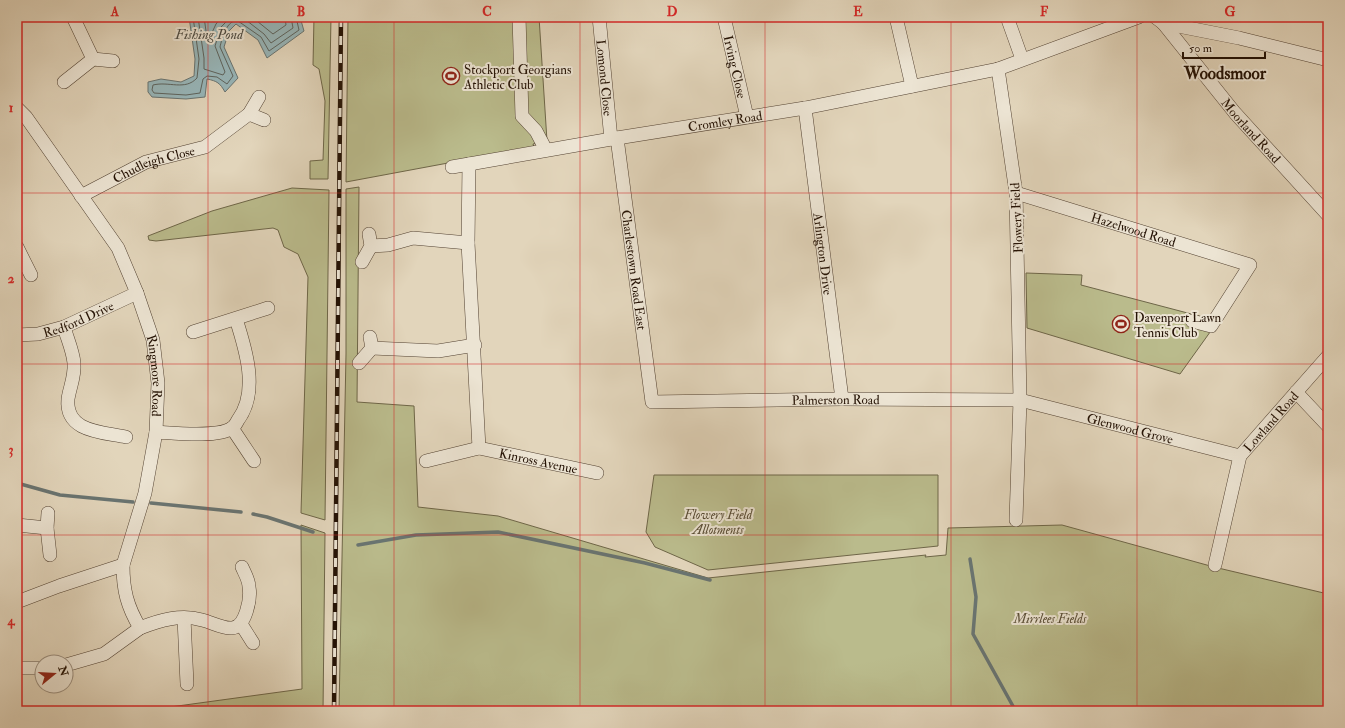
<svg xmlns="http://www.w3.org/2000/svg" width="1345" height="728" font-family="'IM FELL Double Pica',serif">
	<rect width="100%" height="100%" fill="#e2d5bb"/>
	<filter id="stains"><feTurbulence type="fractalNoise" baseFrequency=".005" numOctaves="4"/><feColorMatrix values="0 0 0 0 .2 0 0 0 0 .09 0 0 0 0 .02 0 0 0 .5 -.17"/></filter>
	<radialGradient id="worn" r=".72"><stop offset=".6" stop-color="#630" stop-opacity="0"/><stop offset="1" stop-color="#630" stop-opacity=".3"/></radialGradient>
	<!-- green -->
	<g fill="#babb8c" stroke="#6e6648">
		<path d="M314,17H331L328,179H310V161L323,160L325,101L319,69L313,65Z"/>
		<path d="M348,17H539L547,141L533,144L534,147L346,182Z"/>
		<path d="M359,187L357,402L414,406L418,507L498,516L708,578L926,555L925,557L946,555L948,528L1062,525L1214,567L1328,594V711H339L346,354V189Z"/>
		<path d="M292,188L329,190L325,520L301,513L308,277L298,254L284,247L278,230L273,228L156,241L149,240L148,236L212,211Z"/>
		<path d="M1026,273L1082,275L1081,285L1218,321L1180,374L1027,328Z"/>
		<path d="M654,475H938V546L708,570L655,547L646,532Z"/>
		<path d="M301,525L325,533L323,711H141L302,689Z"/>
	</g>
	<!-- water -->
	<path fill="#98b6b9" stroke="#697471" d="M189,17H300L304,31L267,58L258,40L236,24L229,31L224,47L238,78L225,92C220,83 217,81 207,79L205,97L186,99L152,97L148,92V82L161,79L181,82L194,76L195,59Z"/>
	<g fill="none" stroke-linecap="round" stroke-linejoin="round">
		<!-- shore -->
		<g stroke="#5e645e" stroke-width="1">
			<path d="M193,17L199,59L197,78C185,91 169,81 153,85L152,90L154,93L186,95L200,93L203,79L207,76L217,77L227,84L233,76L220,47C222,38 227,19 238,21L261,37L269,51L299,30L296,17"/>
			<path d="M198,17L204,58V69L223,75L225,72L215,46L221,27L231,17"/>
			<path d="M204,17L207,38L209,39L216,24L222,17"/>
			<path d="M242,17L264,34L271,43L293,28L291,17"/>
			<path d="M252,17L273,34L286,25L285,17"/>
		</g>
		<!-- stream -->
		<g stroke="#697471" stroke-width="3.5">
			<path d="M17,483L60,495L133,502"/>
			<path d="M151,503L241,512"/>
			<path d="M253,514L267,517L313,532"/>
			<path d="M358,545L416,535L498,532L645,563L710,580"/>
			<path d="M970,559L976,597L973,634L1014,708L1011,711"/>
		</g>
		<defs>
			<g id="minor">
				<path d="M73,17L93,59"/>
				<path d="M519,17L522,116L536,131L546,150"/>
				<path id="s1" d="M599,17L611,139"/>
				<path id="s2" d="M724,17L747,117"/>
				<path d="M896,17L912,86"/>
				<path d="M1007,17L1022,59"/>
				<path d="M1155,17L1163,23L1239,38L1328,60"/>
				<path id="s3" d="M1163,23L1235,113L1328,215"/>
				<path d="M64,82L93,59L113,61"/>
				<path id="s4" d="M17,108L26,117L118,248L137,293L153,340L158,383L156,432L145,493L123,565L59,586L17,602"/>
				<path id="s5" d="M805,108L842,399"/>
				<path d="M249,114L264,120"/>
				<path id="s6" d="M617,138L652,402L842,399L1020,400L1240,456"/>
				<path id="s7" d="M469,164L468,243L479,448L597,473"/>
				<path id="s8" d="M452,167L617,138L805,108L998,69"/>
				<path id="s9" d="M1016,193L1250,265L1211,326L1192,321"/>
				<path id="s10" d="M81,196L146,162L205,147L249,114L259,97"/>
				<path d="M371,246L388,245L413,238L468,243"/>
				<path d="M17,247L31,275"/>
				<path d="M362,262L371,246L369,234"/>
				<path d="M64,327C67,338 73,351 74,363C75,377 70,386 68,399C65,432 102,432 126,437"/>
				<path d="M193,332L268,308"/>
				<path id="s11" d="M17,335L38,334L64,327L137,293"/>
				<path d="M372,348L438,351L475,345"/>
				<path d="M359,363L372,348L370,337"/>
				<path d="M1296,392L1328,426"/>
				<path d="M232,428L254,461"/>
				<path d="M156,432C174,433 218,438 232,428C235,426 237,422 238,420C259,392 246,350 236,319"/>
				<path d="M426,461L479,448"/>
				<path d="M48,513L47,528L50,555"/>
				<path d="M1016,520L1020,400L1016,193L998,69L1139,17"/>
				<path d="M17,525L47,528"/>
				<path d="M123,565C123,590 127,606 140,628C160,620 181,614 202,620C211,622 223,629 232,628C246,627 251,598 249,587C249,580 245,574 242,567"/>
				<path id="s12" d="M1215,565L1240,456L1328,356"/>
				<path d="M184,618L187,684"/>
				<path d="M241,624L253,643"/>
				<path d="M66,665L104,654L140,628"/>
				<path d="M17,668H42"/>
			</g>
		</defs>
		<!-- minor casing -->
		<use href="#minor" stroke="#534232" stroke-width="14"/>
		<!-- minor -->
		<use href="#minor" stroke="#ece4d3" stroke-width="13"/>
		<defs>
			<path id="rail" d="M334,711L341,17"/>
		</defs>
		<!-- rail casing -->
		<use href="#rail" stroke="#231104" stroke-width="4.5"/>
		<!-- rail -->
		<use href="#rail" stroke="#ece4d3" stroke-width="3" stroke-dasharray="9" stroke-linecap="butt"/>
	</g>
	<!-- grid -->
	<path fill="none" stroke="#d62828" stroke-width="1" stroke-opacity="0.55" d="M208,17V711M394,17V711M580,17V711M765,17V711M951,17V711M1137,17V711M17,193H1328M17,364H1328M17,535H1328"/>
	<!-- icons -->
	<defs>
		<symbol id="stadium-ring" viewBox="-11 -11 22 22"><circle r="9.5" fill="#ece4d3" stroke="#8f2418" stroke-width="1.5"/><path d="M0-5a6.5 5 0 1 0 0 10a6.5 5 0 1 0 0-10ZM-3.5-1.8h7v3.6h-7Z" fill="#8f2418"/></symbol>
	</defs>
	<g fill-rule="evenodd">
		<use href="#stadium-ring" x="441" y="66" width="20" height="20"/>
		<use href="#stadium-ring" x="1111" y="314" width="20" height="20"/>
	</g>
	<g text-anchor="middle" stroke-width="4" stroke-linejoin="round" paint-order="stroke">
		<!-- street labels -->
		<g font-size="13" fill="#231104" stroke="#ece4d3">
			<text dy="5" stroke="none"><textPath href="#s2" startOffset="51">Irving Close</textPath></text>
			<text dy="5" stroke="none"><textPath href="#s1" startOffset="61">Lomond Close</textPath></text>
			<text dy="5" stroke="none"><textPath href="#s8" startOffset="277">Cromley Road</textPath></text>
			<text dy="5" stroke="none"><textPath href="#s3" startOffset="139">Moorland Road</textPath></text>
			<text dy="5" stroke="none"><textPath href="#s10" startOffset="80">Chudleigh Close</textPath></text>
			<text transform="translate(1016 218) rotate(-93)" y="5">Flowery Field</text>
			<text dy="5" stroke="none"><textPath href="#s9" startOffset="123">Hazelwood Road</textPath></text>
			<text dy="5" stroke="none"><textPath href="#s5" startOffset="147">Arlington Drive</textPath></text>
			<text dy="5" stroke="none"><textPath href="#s6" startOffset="133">Charlestown Road East</textPath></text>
			<text dy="5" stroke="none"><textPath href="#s11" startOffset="64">Redford Drive</textPath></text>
			<text dy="5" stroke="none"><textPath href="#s4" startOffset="307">Ringmore Road</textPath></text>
			<text dy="5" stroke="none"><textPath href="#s6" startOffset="450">Palmerston Road</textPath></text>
			<text dy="5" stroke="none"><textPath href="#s12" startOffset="158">Lowland Road</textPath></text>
			<text dy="5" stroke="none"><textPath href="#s6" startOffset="748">Glenwood Grove</textPath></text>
			<text dy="5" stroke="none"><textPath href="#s7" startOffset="345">Kinross Avenue</textPath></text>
		</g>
		<!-- poi labels -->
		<g font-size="13" fill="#231104" stroke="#ece4d3" text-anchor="start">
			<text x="464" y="74">Stockport Georgians<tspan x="464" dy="15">Athletic Club</tspan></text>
			<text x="1134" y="322">Davenport Lawn<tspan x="1134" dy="15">Tennis Club</tspan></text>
		</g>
		<!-- park labels -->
		<g font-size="13" font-style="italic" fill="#584c34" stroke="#ece4d3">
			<text x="718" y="519">Flowery Field<tspan x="718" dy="15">Allotments</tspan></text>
			<text x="1050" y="623">Mirrlees Fields</text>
		</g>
		<!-- water labels -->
		<g font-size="14" font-style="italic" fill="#4c4b43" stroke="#ece4d3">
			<text x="209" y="39">Fishing Pond</text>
		</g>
		<!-- district labels -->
		<g font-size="17" font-weight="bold" fill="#231104" stroke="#ece4d3">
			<text x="1225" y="79">Woodsmoor</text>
		</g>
	</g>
	<!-- margin -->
	<rect width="1345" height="728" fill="none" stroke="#e2d5bb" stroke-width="44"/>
	<!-- north arrow -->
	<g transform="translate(54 674) rotate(72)"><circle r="19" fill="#ece4d3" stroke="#9c9080"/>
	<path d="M0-3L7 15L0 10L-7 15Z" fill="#8f2418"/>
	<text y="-6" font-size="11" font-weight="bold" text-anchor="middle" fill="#231104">N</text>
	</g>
	<!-- scale -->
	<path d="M1183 52v6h82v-6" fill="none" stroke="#231104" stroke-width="2"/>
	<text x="1189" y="52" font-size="12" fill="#231104" stroke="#ece4d3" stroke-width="3" paint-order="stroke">50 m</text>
	<rect x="22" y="22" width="1301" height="684" fill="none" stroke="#d62828" stroke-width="1.5"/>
	<g font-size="13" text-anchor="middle" font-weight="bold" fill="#d62828">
		<text x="115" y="16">A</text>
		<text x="301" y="16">B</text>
		<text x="487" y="16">C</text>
		<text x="672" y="16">D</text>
		<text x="858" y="16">E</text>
		<text x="1044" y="16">F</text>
		<text x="1230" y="16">G</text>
		<text x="11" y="112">1</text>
		<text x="11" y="283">2</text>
		<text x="11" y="454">3</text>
		<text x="11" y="625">4</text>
	</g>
	<rect width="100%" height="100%" filter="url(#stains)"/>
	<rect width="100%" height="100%" fill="url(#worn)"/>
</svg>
